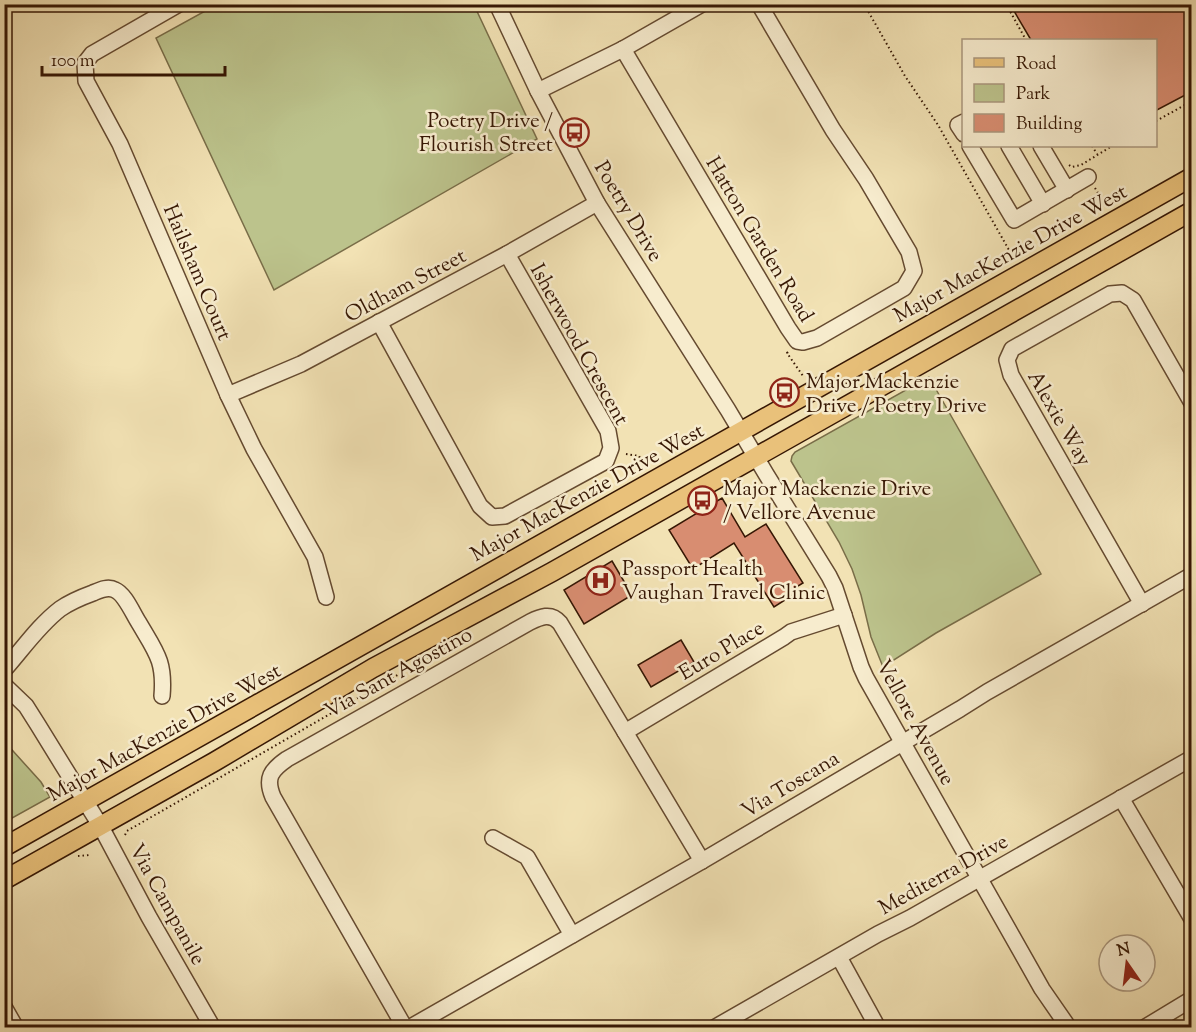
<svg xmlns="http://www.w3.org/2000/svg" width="1196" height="1032" font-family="'Sorts Mill Goudy',serif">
	<rect width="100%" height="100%" fill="#f2e2b4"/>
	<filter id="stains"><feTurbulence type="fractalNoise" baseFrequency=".00333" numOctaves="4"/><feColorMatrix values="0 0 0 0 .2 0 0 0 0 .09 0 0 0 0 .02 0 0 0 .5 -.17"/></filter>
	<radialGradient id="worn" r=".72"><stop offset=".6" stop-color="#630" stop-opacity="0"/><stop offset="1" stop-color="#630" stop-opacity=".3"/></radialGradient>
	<!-- green -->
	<g fill="#bcc38c" stroke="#796d48" stroke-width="1.5">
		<path d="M216,5H474L537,139L274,290L156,38Z"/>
		<path d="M929,377L1041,574L936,633L883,667L871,637L861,595L852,569L839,542L791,461L792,456L795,452Z"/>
		<path d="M4,741L41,782L50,797L5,822Z"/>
	</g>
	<!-- building -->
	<g fill="#d88d71" stroke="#361704" stroke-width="1.5">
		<path d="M1026,4H1191V92L1155,111V40H1031L1014,11Z"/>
		<path d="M722,498L745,537L766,524L803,583L793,589L796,593L774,607L734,543L693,569L669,530Z"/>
		<path d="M612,561L632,595L584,624L564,590Z"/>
		<path d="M681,640L694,662L651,687L638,665Z"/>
	</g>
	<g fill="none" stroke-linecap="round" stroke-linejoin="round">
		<defs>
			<g id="minor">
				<path d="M179,4L92,54L85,63L86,81L120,144L228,395L254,449L315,557L326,597"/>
				<path d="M497,4L538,91L597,203L728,410L766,474L829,576L835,588L861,667L866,678L1042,989L1069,1028"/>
				<path d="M623,49L788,328L797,341L803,342L817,338L904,288L914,271L909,252L866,179L833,130L759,4"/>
				<path d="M538,91L623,49L702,4"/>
				<path d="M964,122L958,125L964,134"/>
				<path d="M970,146L1014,220L1088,177"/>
				<path d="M1009,146L1043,204"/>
				<path d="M1041,146L1067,190"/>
				<path d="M379,322L480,506L492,517L505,516L606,461L611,448L608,431L507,254"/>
				<path d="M228,395L301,364L507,254L597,203"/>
				<path d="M1142,604L1011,375L1007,360L1012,349L1110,294L1122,293L1133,300L1192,403"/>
				<path d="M4,670C22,650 38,626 60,609C70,602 82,597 93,593C100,590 108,586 115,590C125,594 133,614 139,623C156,652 165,661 162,696"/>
				<path d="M4,685L26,706L38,725L62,764L100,825L149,917L213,1028"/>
				<path d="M625,732L784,637L791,632L844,615"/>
				<path d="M1121,798L1192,919"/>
				<path d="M493,838L527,857L572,935"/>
				<path d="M839,957L878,1028"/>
				<path d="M4,1007L16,1028"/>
				<path d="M405,1028L273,797C265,778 271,770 287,759L530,622C540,617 551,612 560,623L702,861"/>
				<path d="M409,1028L702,861L960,709L987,692L1192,575"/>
				<path d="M714,1028L878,934L910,918L1192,758"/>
				<path d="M1144,1028L1192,999"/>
			</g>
			<g id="major">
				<path d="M4,847L1192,177"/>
				<path d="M4,880L214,762L373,668L552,572L1192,211"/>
			</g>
		</defs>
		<!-- minor casing -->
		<use href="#minor" stroke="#654a30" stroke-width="18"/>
		<!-- major casing -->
		<use href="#major" stroke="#361704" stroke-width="21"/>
		<!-- path -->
		<g stroke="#361704" stroke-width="2" stroke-dasharray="1.5 3" stroke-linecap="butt">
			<path d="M864,4L905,76L938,125L1013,257"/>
			<path d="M1006,4L1026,40"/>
			<path d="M1156,121L1192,101"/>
			<path d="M1092,146L1097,154"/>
			<path d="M1069,165L1072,167L1081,165L1112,146"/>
			<path d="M1095,188L1105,205"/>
			<path d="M788,352L787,353L803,376"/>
			<path d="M626,454L639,456L644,466"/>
			<path d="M125,835L127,831L448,646"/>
			<path d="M78,856L90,855"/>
		</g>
		<!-- minor -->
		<use href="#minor" stroke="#f7ecce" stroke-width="15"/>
		<!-- major -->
		<use href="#major" stroke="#e9c17a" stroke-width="18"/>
	</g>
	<!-- icons -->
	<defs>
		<symbol id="bus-ring" viewBox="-11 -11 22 22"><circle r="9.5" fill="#f7ecce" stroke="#8f2418" stroke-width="1.5"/><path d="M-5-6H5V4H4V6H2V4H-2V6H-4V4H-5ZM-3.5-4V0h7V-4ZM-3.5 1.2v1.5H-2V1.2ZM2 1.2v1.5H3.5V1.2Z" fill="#8f2418"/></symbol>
		<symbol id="hospital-ring" viewBox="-11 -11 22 22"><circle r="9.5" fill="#f7ecce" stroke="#8f2418" stroke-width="1.5"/><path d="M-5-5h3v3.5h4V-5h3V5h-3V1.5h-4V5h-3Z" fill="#8f2418"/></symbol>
	</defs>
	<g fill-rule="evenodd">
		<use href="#bus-ring" x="558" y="116" width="33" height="33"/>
		<use href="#bus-ring" x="768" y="376" width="33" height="33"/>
		<use href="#bus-ring" x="686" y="484" width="33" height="33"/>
		<use href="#hospital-ring" x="584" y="564" width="33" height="33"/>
	</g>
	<g text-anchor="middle" stroke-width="5" stroke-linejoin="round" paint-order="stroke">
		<!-- poi labels -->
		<g font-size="21" fill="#361704" stroke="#f7ecce" text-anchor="start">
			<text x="553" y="127" text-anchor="end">Poetry Drive /<tspan x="553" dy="24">Flourish Street</tspan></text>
			<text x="806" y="388">Major Mackenzie<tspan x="806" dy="24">Drive / Poetry Drive</tspan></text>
			<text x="723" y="495">Major Mackenzie Drive<tspan x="723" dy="24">/ Vellore Avenue</tspan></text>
			<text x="622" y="575">Passport Health<tspan x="622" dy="24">Vaughan Travel Clinic</tspan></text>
		</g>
		<!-- street labels -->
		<g font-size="21" fill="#361704" stroke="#f7ecce">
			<text transform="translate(629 211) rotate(59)" y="7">Poetry Drive</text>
			<text transform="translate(760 239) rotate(59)" y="7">Hatton Garden Road</text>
			<text transform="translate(1010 253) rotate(-29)" y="7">Major MacKenzie Drive West</text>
			<text transform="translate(198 272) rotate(67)" y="7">Hailsham Court</text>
			<text transform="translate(405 285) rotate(-28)" y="7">Oldham Street</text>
			<text transform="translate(580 344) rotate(61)" y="7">Isherwood Crescent</text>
			<text transform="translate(1060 418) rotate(60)" y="7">Alexie Way</text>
			<text transform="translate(587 492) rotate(-29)" y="7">Major MacKenzie Drive West</text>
			<text transform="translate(721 650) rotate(-31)" y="7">Euro Place</text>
			<text transform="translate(398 672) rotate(-29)" y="7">Via Sant Agostino</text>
			<text transform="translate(916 722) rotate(61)" y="7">Vellore Avenue</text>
			<text transform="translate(164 732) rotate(-29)" y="7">Major MacKenzie Drive West</text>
			<text transform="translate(790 784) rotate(-31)" y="7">Via Toscana</text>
			<text transform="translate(943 874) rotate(-29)" y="7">Mediterra Drive</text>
			<text transform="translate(168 904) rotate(61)" y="7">Via Campanile</text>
		</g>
	</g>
	<!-- margin -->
	<rect width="1196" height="1032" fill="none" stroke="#f2e2b4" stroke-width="24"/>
	<rect x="6" y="6" width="1184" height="1020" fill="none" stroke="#361704" stroke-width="3"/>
	<rect x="12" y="12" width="1172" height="1008" fill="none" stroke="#361704" stroke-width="1.5"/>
	<!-- legend -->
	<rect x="962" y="39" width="195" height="108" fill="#f7ecce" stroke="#aa977d" stroke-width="1.5"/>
	<rect x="974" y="58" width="30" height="9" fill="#e9c17a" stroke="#aa977d" stroke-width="1.5"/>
	<text x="1016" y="69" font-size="18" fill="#361704">Road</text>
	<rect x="974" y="84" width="30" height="18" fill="#bcc38c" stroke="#aa977d" stroke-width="1.5"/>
	<text x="1016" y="99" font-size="18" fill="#361704">Park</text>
	<rect x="974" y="114" width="30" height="18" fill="#d88d71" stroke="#aa977d" stroke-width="1.5"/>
	<text x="1016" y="129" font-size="18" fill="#361704">Building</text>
	<!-- north arrow -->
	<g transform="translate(1127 963) rotate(346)"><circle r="28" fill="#f7ecce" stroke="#aa977d" stroke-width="1.5"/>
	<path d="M0-4.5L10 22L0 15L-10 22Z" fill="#8f2418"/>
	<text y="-9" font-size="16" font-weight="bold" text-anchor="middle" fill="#361704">N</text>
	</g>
	<!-- scale -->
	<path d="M42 66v9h183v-9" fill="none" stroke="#361704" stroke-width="3"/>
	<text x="51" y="66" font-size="18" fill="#361704" stroke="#f7ecce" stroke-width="4.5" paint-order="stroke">100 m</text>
	<rect width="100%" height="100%" filter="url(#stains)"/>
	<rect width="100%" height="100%" fill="url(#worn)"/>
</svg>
